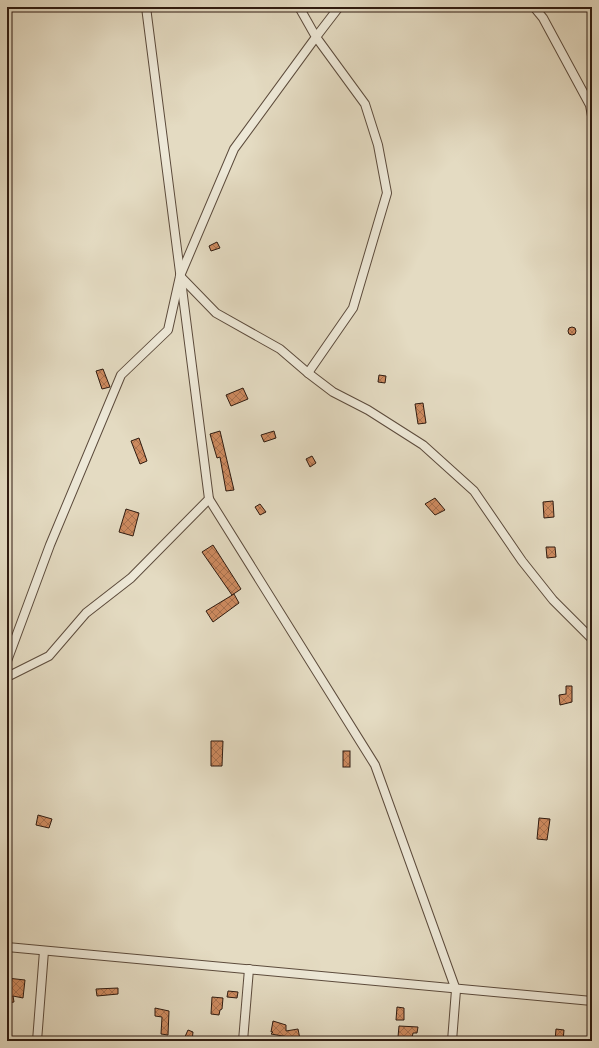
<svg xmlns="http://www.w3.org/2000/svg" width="599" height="1048" font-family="'IM FELL DW Pica',serif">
	<defs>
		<pattern id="building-cross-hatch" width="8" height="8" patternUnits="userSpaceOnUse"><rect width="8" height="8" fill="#ce8b60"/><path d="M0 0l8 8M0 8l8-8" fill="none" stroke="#a8714e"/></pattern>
	</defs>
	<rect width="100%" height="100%" fill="#e4dbc2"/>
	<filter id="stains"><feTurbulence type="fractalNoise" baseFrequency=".005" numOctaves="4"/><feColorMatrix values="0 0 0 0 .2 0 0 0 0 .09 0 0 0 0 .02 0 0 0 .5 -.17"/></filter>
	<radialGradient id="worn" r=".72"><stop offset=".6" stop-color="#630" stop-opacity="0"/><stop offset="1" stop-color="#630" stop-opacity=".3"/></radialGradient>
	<!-- building -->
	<g fill="url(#building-cross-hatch)" stroke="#2f1b10">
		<path d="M217,242L220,248L211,251L209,246Z"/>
		<circle cx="572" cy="331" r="4"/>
		<path d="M103,369L110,387L102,389L96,371Z"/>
		<path d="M379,375L386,376L385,383L378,382Z"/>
		<path d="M243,388L248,399L231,406L226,395Z"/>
		<path d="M423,403L426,423L418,424L415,404Z"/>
		<path d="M220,431L234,490L226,491L220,457L217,458L210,434Z"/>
		<path d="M274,431L276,438L264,442L261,435Z"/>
		<path d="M139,438L147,461L140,464L131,441Z"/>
		<path d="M312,456L316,463L310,467L306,459Z"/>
		<path d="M435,498L445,510L435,515L425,504Z"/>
		<path d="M553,501L554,517L544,518L543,502Z"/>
		<path d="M260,504L266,512L260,515L255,507Z"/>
		<path d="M126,509L139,513L133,536L119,532Z"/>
		<path d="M213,545L241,589L232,595L202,552Z"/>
		<path d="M546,547H555L556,557L547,558Z"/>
		<path d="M234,594L239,603L213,622L206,611Z"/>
		<path d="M566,686H572V702L560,705L559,695L566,694Z"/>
		<path d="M211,741H223L222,766H211Z"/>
		<rect x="343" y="751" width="7" height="16"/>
		<path d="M38,815L52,819L49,828L36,825Z"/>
		<path d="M539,818L550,819L547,840L537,839Z"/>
		<path d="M7,978L25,980L23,998L13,996L14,1002L7,1003Z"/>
		<path d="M118,988V994L97,996L96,989Z"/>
		<path d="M228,991L238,992L237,998L227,997Z"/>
		<path d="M212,997L223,998L222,1009L220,1010L219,1015L211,1014Z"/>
		<path d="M397,1007L404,1008V1020H396Z"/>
		<path d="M155,1008L169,1011L168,1035L161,1034L162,1017L155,1016Z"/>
		<path d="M273,1021L286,1025V1031L298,1029L300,1039L271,1034L273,1032H271Z"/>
		<path d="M399,1026L418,1027L417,1033H413L412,1038L398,1037Z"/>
		<path d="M556,1029L564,1030L563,1041H555Z"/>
		<path d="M188,1030L193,1032L192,1041H183Z"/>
	</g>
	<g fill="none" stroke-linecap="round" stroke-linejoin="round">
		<defs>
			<g id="street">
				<path d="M534,7L543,18L590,105L592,116"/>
				<path d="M180,276L216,313L280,349L308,373L353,308L387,193L378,145L365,104L316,37L339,7"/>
				<path d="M308,373L333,392L368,410L423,445L474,491L522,561L553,600L592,639"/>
				<path d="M209,499L375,765L456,990L452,1041"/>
				<path d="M7,661L50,545L121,375L168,330L180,276L234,149L316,37L299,7"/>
				<path d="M7,677L49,656L86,613L131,578L209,499L146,7"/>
				<path d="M7,947L592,1001"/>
				<path d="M37,1041L44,951"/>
				<path d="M243,1041L249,969"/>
			</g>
		</defs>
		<!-- street casing -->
		<use href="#street" stroke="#5c4b3c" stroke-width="10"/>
		<!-- street -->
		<use href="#street" stroke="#ede8d7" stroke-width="8"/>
	</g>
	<!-- margin -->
	<rect width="599" height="1048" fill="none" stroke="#e4dbc2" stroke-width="24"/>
	<rect x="8" y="8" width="583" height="1032" fill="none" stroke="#2f1b10" stroke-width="2"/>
	<rect x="12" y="12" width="575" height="1024" fill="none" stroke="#2f1b10"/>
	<rect width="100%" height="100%" filter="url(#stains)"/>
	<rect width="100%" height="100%" fill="url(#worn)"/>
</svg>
